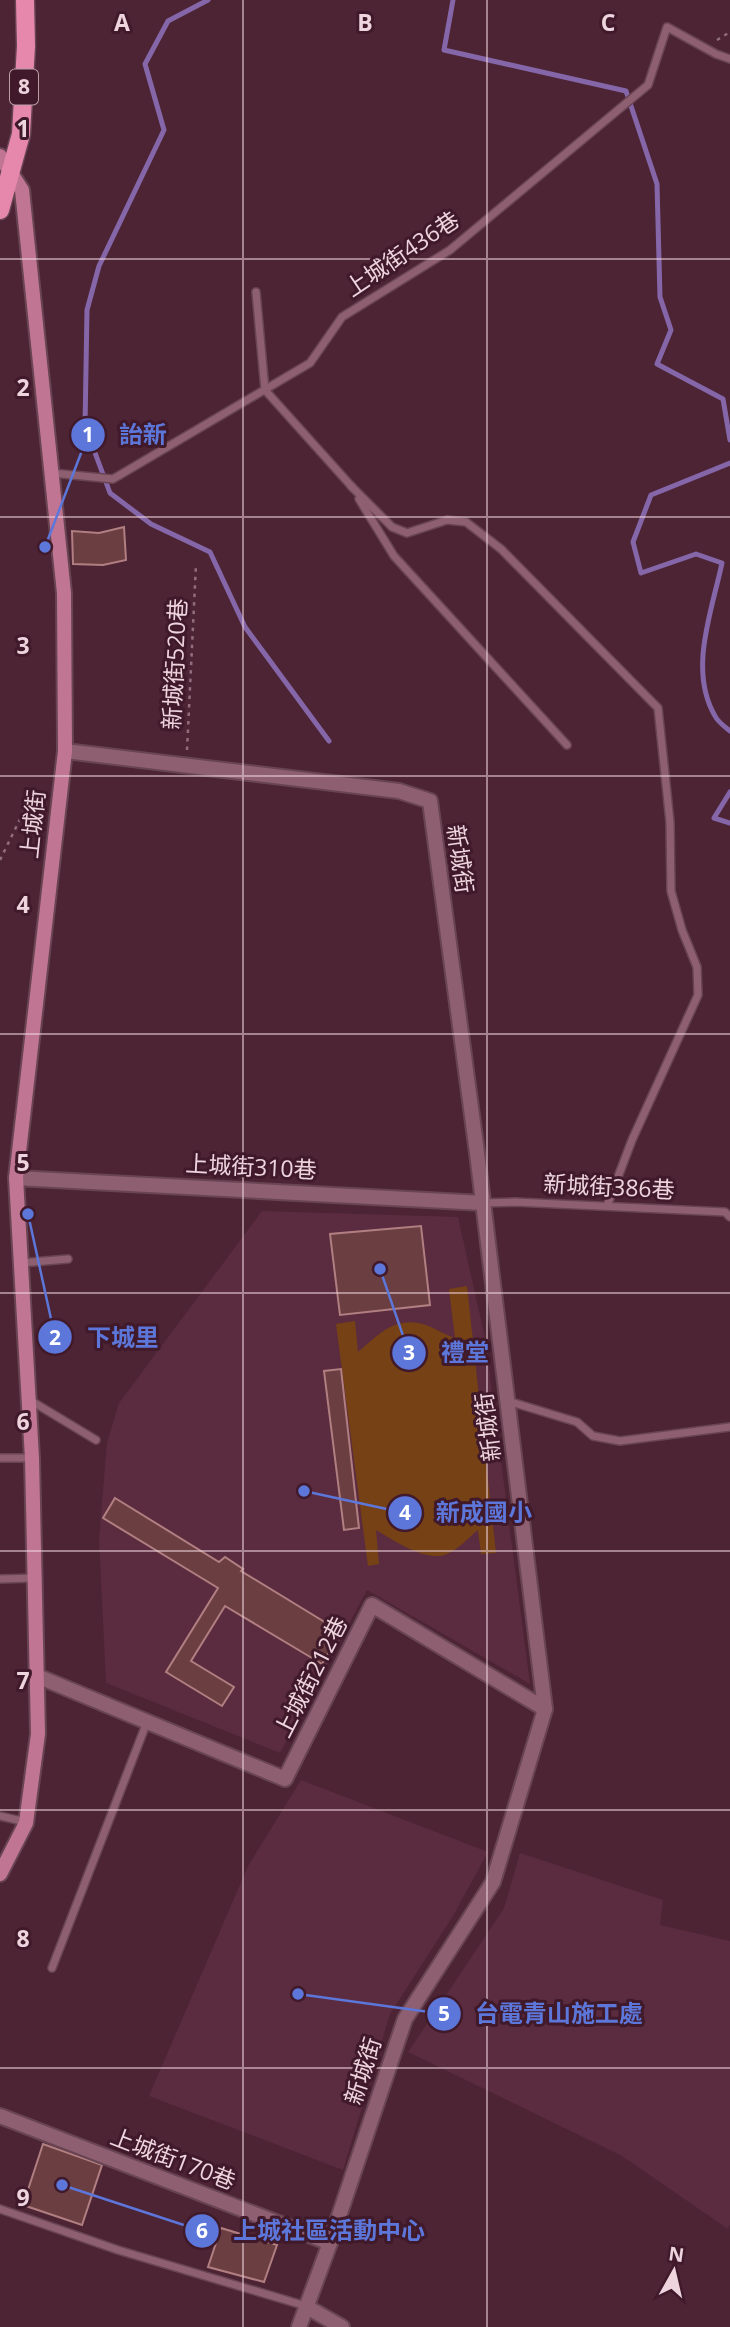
<svg xmlns="http://www.w3.org/2000/svg" width="730" height="2327" font-family="'Open Sans','Noto Sans TC',sans-serif">
	<rect width="100%" height="100%" fill="#4c2434"/>
	<!-- built -->
	<g fill="#5b2c3f">
		<path d="M262,1211L458,1217L485,1338L530,1684L367,1590L280,1753L106,1683L99,1539L107,1443L119,1403Z"/>
		<path d="M301,1780L488,1852L453,1916L390,2014L343,2170L149,2096L248,1866Z"/>
		<path d="M520,1853L663,1900L660,1925L730,1941V2224L728,2229L622,2156L408,2052L504,1908Z"/>
	</g>
	<!-- green -->
	<path fill="#764114" d="M467,1286L496,1553L481,1554L478,1530C468,1538 459,1549 447,1554C427,1563 393,1540 376,1530L379,1564L368,1566L336,1324L355,1321L358,1352C376,1337 392,1318 418,1323C431,1325 442,1334 455,1338L449,1289Z"/>
	<g fill="none" stroke-linecap="round" stroke-linejoin="round">
		<!-- stream -->
		<g stroke="#8567a9" stroke-width="5">
			<path d="M208,0L168,21L145,64L164,130L99,266L87,310L85,426L110,493L151,524L210,552L245,627L329,741"/>
			<path d="M453,0L444,50L626,91L657,184L660,297L671,330L657,364L723,399L730,440"/>
			<path d="M730,463L651,495L633,542L641,573L696,554L722,563C712,611 688,670 715,716C718,722 725,727 730,731"/>
			<path d="M730,792L714,818L730,823"/>
		</g>
	</g>
	<!-- building -->
	<g fill="#6b3e41" stroke="#b17f81" stroke-width="2">
		<path d="M124,527L126,560L103,565L73,564L72,531L99,533Z"/>
		<path d="M421,1226L430,1305L340,1315L330,1234Z"/>
		<path d="M341,1369L359,1528L344,1530L324,1371Z"/>
		<path d="M115,1498L219,1562L225,1557L243,1569L241,1571L341,1632L322,1664L225,1606L191,1661L234,1687L222,1706L166,1672L218,1588L103,1518Z"/>
		<path d="M43,2144L102,2165L82,2225L23,2205Z"/>
		<path d="M221,2228L277,2245L264,2282L208,2267Z"/>
	</g>
	<g fill="none" stroke-linecap="round" stroke-linejoin="round">
		<defs>
			<g id="lane">
				<path d="M256,292L265,390L353,488"/>
				<path d="M52,473L113,479L310,363L342,317L450,250L648,85L667,27L716,54L730,59"/>
				<path d="M351,486L392,527L407,533L447,520L466,522L501,549L658,708L670,822L671,891L682,930L697,967L698,995L632,1140L607,1206"/>
				<path d="M359,499L394,556L567,745"/>
				<path d="M483,1203L515,1202L725,1212L730,1217"/>
				<path d="M21,1263L68,1259"/>
				<path d="M28,1399L96,1440"/>
				<path d="M508,1401L577,1422L593,1436L620,1441L730,1427"/>
				<path d="M0,1458H32"/>
				<path d="M0,1579L34,1578"/>
				<path d="M0,1816L26,1822"/>
				<path d="M52,1968L147,1722"/>
				<path d="M0,2209L118,2250L306,2306"/>
			</g>
			<g id="street">
				<path d="M65,751L399,791L430,801L477,1153L545,1709L493,1882L405,2019L330,2243L299,2327"/>
				<path d="M16,1178L483,1203"/>
				<path d="M37,1676L285,1779L372,1605L545,1709"/>
				<path d="M0,2116L330,2243"/>
				<path d="M307,2307L342,2327"/>
			</g>
			<path id="secondary" d="M0,156L22,190L64,593L65,751L16,1178L32,1458L38,1734L26,1823L0,1874"/>
			<path id="primary" d="M0,210L21,134L26,46L25,0"/>
		</defs>
		<!-- lane casing -->
		<use href="#lane" stroke="#694452" stroke-width="10"/>
		<!-- street casing -->
		<use href="#street" stroke="#694452" stroke-width="18"/>
		<!-- secondary casing -->
		<use href="#secondary" stroke="#694452" stroke-width="18"/>
		<!-- primary casing -->
		<use href="#primary" stroke="#694452" stroke-width="21"/>
		<!-- path -->
		<g stroke="#906e7b" stroke-width="2.5" stroke-dasharray="3.5 5" stroke-linecap="butt">
			<path d="M717,40L730,32"/>
			<path d="M187,750L196,564"/>
			<path d="M0,860L24,811L45,795"/>
		</g>
		<!-- lane -->
		<use href="#lane" stroke="#8e5f70" stroke-width="7"/>
		<!-- street -->
		<use href="#street" stroke="#8e5f70" stroke-width="14"/>
		<!-- secondary -->
		<use href="#secondary" stroke="#c07692" stroke-width="14"/>
		<!-- primary -->
		<use href="#primary" stroke="#e688ac" stroke-width="18"/>
	</g>
	<!-- grid -->
	<path fill="none" stroke="#eed4dd" stroke-width="2" stroke-opacity="0.55" d="M243,0V2327M487,0V2327M0,259H730M0,517H730M0,776H730M0,1034H730M0,1293H730M0,1551H730M0,1810H730M0,2068H730"/>
	<g text-anchor="middle" stroke-width="6" stroke-linejoin="round" paint-order="stroke">
		<!-- shield labels -->
		<rect fill="#401a2a" stroke="#ba9ca7" stroke-width="2" x="10" y="69.5" width="28" height="35" rx="5"/>
		<g font-size="21" font-weight="bold" fill="#eed4dd">
			<text x="24" y="94">8</text>
		</g>
		<!-- street labels -->
		<g font-size="23" fill="#eed4dd" stroke="#401a2a">
			<text transform="translate(402 254) rotate(-34)" y="8">上城街436巷</text>
			<text transform="translate(175 664) rotate(-87)" y="8">新城街520巷</text>
			<text transform="translate(33 824) rotate(-84)" y="8">上城街</text>
			<text transform="translate(460 859) rotate(82)" y="8">新城街</text>
			<text transform="translate(251 1167) rotate(3)" y="8">上城街310巷</text>
			<text transform="translate(609 1187) rotate(3)" y="8">新城街386巷</text>
			<text transform="translate(488 1427) rotate(-97)" y="8">新城街</text>
			<text transform="translate(311 1677) rotate(-63)" y="8">上城街212巷</text>
			<text transform="translate(363 2071) rotate(-72)" y="8">新城街</text>
			<text transform="translate(173 2159) rotate(21)" y="8">上城街170巷</text>
		</g>
	</g>
	<g font-size="23" text-anchor="middle" font-weight="bold" fill="#eed4dd" stroke="#401a2a" stroke-width="6" stroke-linejoin="round" paint-order="stroke">
		<text x="122" y="31">A</text>
		<text x="365" y="31">B</text>
		<text x="608" y="31">C</text>
		<text x="23" y="137">1</text>
		<text x="23" y="396">2</text>
		<text x="23" y="654">3</text>
		<text x="23" y="913">4</text>
		<text x="23" y="1171">5</text>
		<text x="23" y="1430">6</text>
		<text x="23" y="1689">7</text>
		<text x="23" y="1947">8</text>
		<text x="23" y="2206">9</text>
	</g>
	<!-- callouts -->
	<path fill="none" stroke="#5c76da" stroke-width="2.5" d="M45 547L88 435M28 1214L55 1337M380 1269L409 1353M304 1491L405 1513M298 1994L444 2014M62 2185L202 2231"/>
	<g fill="#5c76da" stroke="#401a2a" stroke-width="2.5">
		<circle cx="45" cy="547" r="7"/>
		<circle cx="28" cy="1214" r="7"/>
		<circle cx="380" cy="1269" r="7"/>
		<circle cx="304" cy="1491" r="7"/>
		<circle cx="298" cy="1994" r="7"/>
		<circle cx="62" cy="2185" r="7"/>
		<circle cx="88" cy="435" r="18"/>
		<circle cx="55" cy="1337" r="18"/>
		<circle cx="409" cy="1353" r="18"/>
		<circle cx="405" cy="1513" r="18"/>
		<circle cx="444" cy="2014" r="18"/>
		<circle cx="202" cy="2231" r="18"/>
	</g>
	<g font-size="21" text-anchor="middle" font-weight="bold" fill="#fff">
		<text x="88" y="442">1</text>
		<text x="55" y="1345">2</text>
		<text x="409" y="1360">3</text>
		<text x="405" y="1520">4</text>
		<text x="444" y="2021">5</text>
		<text x="202" y="2238">6</text>
	</g>
	<g font-size="24" text-anchor="middle" font-weight="bold" fill="#5c76da" stroke="#401a2a" stroke-width="6" stroke-linejoin="round" paint-order="stroke">
		<text x="143" y="443">詒新</text>
		<text x="123" y="1346">下城里</text>
		<text x="465" y="1361">禮堂</text>
		<text x="484" y="1521">新成國小</text>
		<text x="559" y="2022">台電青山施工處</text>
		<text x="329" y="2239">上城社區活動中心</text>
	</g>
	<!-- north arrow -->
	<g transform="translate(674 2271) rotate(8)" stroke="#401a2a" stroke-width="5" paint-order="stroke">
	<path d="M0-5L12 26L0 18L-12 26Z" fill="#eed4dd"/>
	<text y="-10" font-size="19" font-weight="bold" text-anchor="middle" fill="#eed4dd">N</text>
	</g>
</svg>
